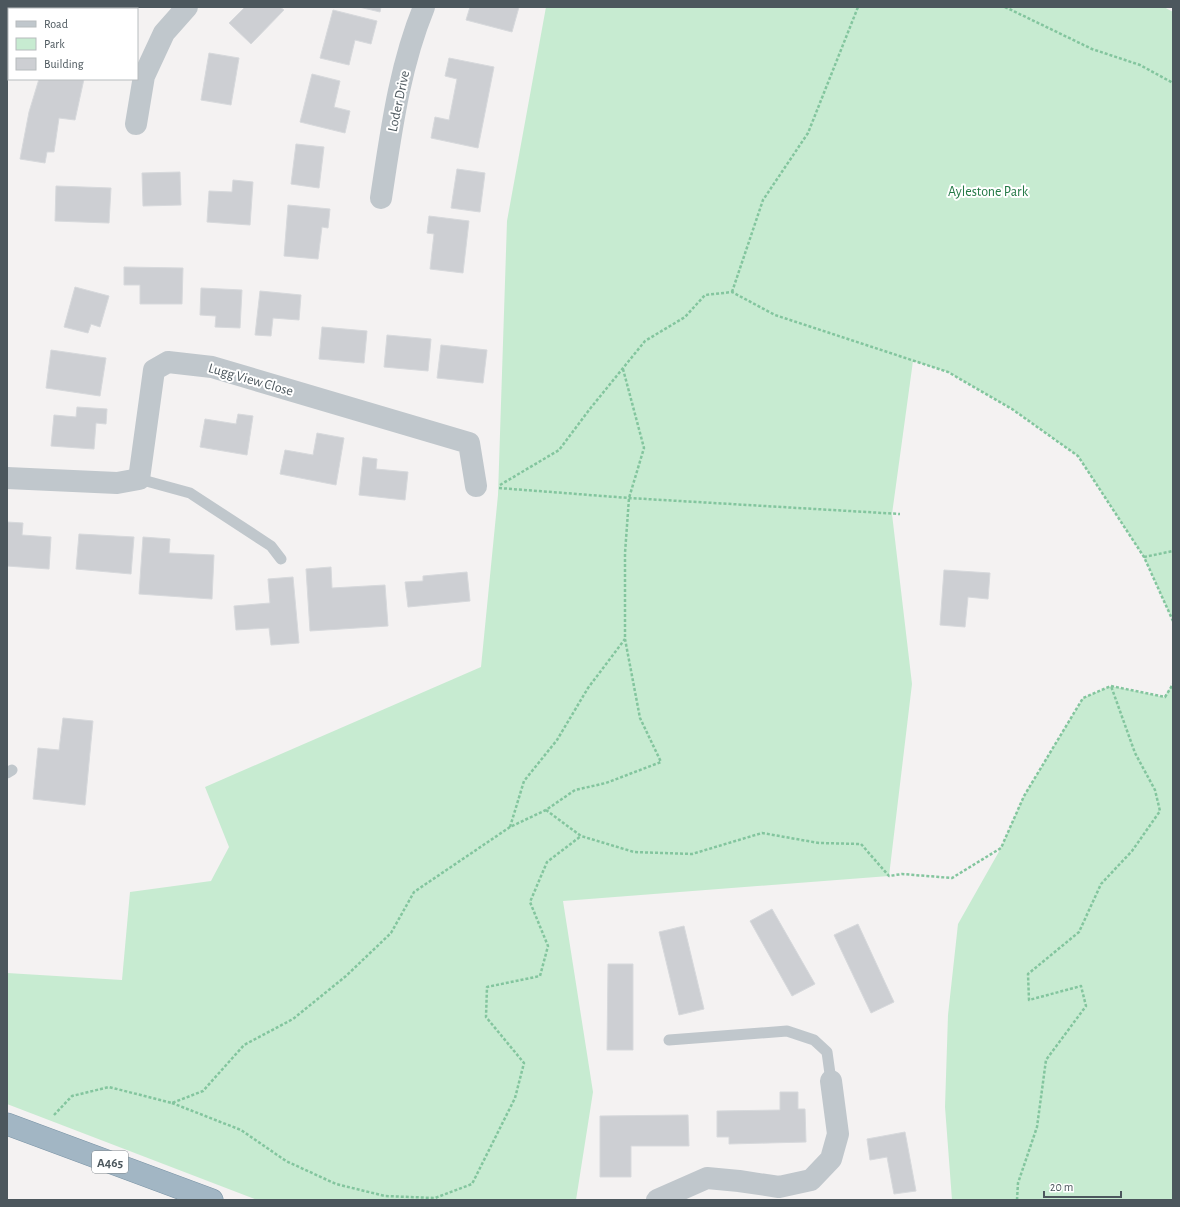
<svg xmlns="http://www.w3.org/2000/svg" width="1180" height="1207" font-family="'Alegreya Sans',sans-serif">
	<rect width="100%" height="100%" fill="#f4f2f2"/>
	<!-- green -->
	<g fill="#c7ebd1">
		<path d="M546,7H1164L1173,12V621L1144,557L1078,456L1012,409L948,372L913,361L892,514L912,684L889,876L563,901L593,1092L576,1200H257L7,1104V973L122,980L130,892L211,881L229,847L205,787L481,667L498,495L507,221Z"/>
		<path d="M1173,684V1200H952L945,1107L948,1015L958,924L1001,848L1024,796L1083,698L1111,686L1164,697Z"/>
	</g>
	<!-- building -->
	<g fill="#cdcfd3" stroke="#d7d9dc">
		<rect x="32" y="7" width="27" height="2"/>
		<path d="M245,7H280L284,10L251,44L229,23Z"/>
		<path d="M359,7H381L380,12Z"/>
		<path d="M470,7H519L512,32L466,20Z"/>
		<path d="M333,10L377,21L371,44L355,40L349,65L320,58Z"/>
		<path d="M209,53L239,58L231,105L201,100Z"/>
		<path d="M449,58L494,67L478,148L431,138L435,117L449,120L457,79L445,76Z"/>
		<path d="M312,74L340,81L334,107L350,111L345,133L300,122Z"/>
		<path d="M39,79H84L75,120L59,118L54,152H47L45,163L20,159L29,112Z"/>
		<path d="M296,144L324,147L319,188L291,184Z"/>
		<path d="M457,169L485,173L480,212L451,208Z"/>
		<path d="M180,172L181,205L143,206L142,173Z"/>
		<path d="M233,180L253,182L250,225L207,222L209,191L232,192Z"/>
		<path d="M56,186L111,188L109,223L55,221Z"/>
		<path d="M288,205L330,209L328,228L322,227L318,259L284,256Z"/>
		<path d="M429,216L469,221L463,273L430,269L434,234L427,233Z"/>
		<path d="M124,267L183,268L182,304H140V285H124Z"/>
		<path d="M75,287L109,296L100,327L91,324L88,333L64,327Z"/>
		<path d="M201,288L242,290L240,328L215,327L216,316L200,315Z"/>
		<path d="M260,291L301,295L299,320L273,318L271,336L255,335Z"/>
		<path d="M322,327L367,331L364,363L319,359Z"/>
		<path d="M387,335L431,339L428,371L384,367Z"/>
		<path d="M441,345L487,350L483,383L437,378Z"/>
		<path d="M51,350L106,358L100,396L46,388Z"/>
		<path d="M77,407L107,409L106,424L96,423L94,449L51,446L54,415L76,417Z"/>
		<path d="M238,414L253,416L247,455L200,447L205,419L236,424Z"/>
		<path d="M317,433L344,438L336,485L280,474L285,450L313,455Z"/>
		<path d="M363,457L377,459L376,469L408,472L405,500L359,495Z"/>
		<path d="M7,522L23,523L22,535L51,537L49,569L7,566Z"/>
		<path d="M79,534L134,537L131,574L76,569Z"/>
		<path d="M143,537L170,539L169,553L214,555L212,599L139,594Z"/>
		<path d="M331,567L332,588L385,585L388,626L310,631L306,569Z"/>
		<path d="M944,570L990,573L988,599L968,597L965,627L940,625Z"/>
		<path d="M467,572L470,601L408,607L405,582L423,581V576Z"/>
		<path d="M293,577L299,643L271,645L269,628L236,630L234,606L270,603L268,579Z"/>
		<path d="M63,718L93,721L85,805L33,799L38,748L59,750Z"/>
		<path d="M772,909L815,984L792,996L750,921Z"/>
		<path d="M858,924L894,1002L871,1013L834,935Z"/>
		<path d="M684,926L704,1009L679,1015L659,932Z"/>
		<path d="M608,964H633V1050H607Z"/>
		<path d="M780,1092H798V1109H805L806,1142L729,1144V1137H717V1111L780,1110Z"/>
		<path d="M688,1115L689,1146H631V1177H600V1116Z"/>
		<path d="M905,1132L916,1191L894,1194L887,1157L870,1160L867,1139Z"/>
	</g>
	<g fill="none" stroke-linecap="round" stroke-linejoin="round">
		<defs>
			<path id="trunk" d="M7,1124L212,1200"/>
		</defs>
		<!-- trunk casing -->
		<use href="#trunk" stroke="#7b94a6" stroke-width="23"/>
		<!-- path -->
		<g stroke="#83c59e" stroke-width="2.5" stroke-dasharray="3 2" stroke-linecap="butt">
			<path d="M1005,7L1092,49L1140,65L1173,83"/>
			<path d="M732,292L763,200L808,133L858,7"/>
			<path d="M500,485L559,450L589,410L645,341L685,317L705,295L732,292L775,315L948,372L1012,409L1078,456L1144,557L1173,621"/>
			<path d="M499,488L629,498L900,514"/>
			<path d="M1144,557L1173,551"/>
			<path d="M546,810L581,836L634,852L692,854L762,833L819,843L861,844L889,876L902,874L952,878L1001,848L1024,796L1083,698L1111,686L1165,697L1173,684"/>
			<path d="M510,827L524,781L557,740L588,688L625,639"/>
			<path d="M172,1103L241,1130L286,1161L336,1184L385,1196L435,1198L472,1184L515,1098L524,1063L486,1017L487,987L540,976L548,946L530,902L547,862L581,836"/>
			<path d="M54,1115L72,1096L109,1087L172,1103L203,1091L244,1045L293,1019L346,976L391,933L414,892L510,827L546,810L575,790L606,783L661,762L640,718L625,639V553L629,498L644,448L623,369"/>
			<path d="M1017,1200L1018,1183L1037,1127L1046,1060L1086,1006L1081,986L1029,1000L1028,974L1079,932L1101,884L1132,851L1160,811L1155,790L1135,753L1111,686"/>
		</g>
		<!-- service -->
		<g stroke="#c0c7cc" stroke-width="11">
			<path d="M139,479L190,493L271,546L281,559"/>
			<path d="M7,773L12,770"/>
			<path d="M669,1040L787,1031L814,1040L827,1052L831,1081"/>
		</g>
		<!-- minor -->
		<g stroke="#c0c7cc" stroke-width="22">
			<path d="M136,124L144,76L164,33L187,7"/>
			<path d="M381,198C391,133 399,68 424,7"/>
			<path d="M7,478L117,483L139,479L154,370L168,362L212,367L469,443L476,486"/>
			<path d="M657,1200L707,1178L739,1181L779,1187L811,1180L831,1159L838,1134L831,1081"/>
		</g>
		<!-- trunk -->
		<use href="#trunk" stroke="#a2b6c4" stroke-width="22"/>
	</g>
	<g text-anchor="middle" stroke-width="4" stroke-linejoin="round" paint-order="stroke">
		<!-- shield labels -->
		<rect fill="#fff" stroke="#82898e" stroke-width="1" x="92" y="1151" width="36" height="22" rx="3"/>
		<g font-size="13" font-weight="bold" fill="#4c575d">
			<text x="110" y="1167">A465</text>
		</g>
		<!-- street labels -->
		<g font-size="14" fill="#4c575d" stroke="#fff">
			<text transform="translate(398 101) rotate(-78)" y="5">Loder Drive</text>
			<text transform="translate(251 379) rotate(16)" y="5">Lugg View Close</text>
		</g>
		<!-- park labels -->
		<g font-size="14" fill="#237845" stroke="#fff">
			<text x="988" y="196">Aylestone Park</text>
		</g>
	</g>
	<!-- border -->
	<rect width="1180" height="1207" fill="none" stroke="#4c575d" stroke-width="16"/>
	<!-- legend -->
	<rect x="8" y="8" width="130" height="72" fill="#ffffff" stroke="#b7bcbe"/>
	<rect x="16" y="21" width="20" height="6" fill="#c0c7cc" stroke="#b7bcbe"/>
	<text x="44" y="28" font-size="12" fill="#4c575d">Road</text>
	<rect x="16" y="38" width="20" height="12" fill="#c7ebd1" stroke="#b7bcbe"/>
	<text x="44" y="48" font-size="12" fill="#4c575d">Park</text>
	<rect x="16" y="58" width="20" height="12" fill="#cdcfd3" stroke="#b7bcbe"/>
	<text x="44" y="68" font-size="12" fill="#4c575d">Building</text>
	<!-- scale -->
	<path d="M1044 1191v6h77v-6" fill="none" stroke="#4c575d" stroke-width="2"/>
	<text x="1050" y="1191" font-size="12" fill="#4c575d" stroke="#ffffff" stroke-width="3" paint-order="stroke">20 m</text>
</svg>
